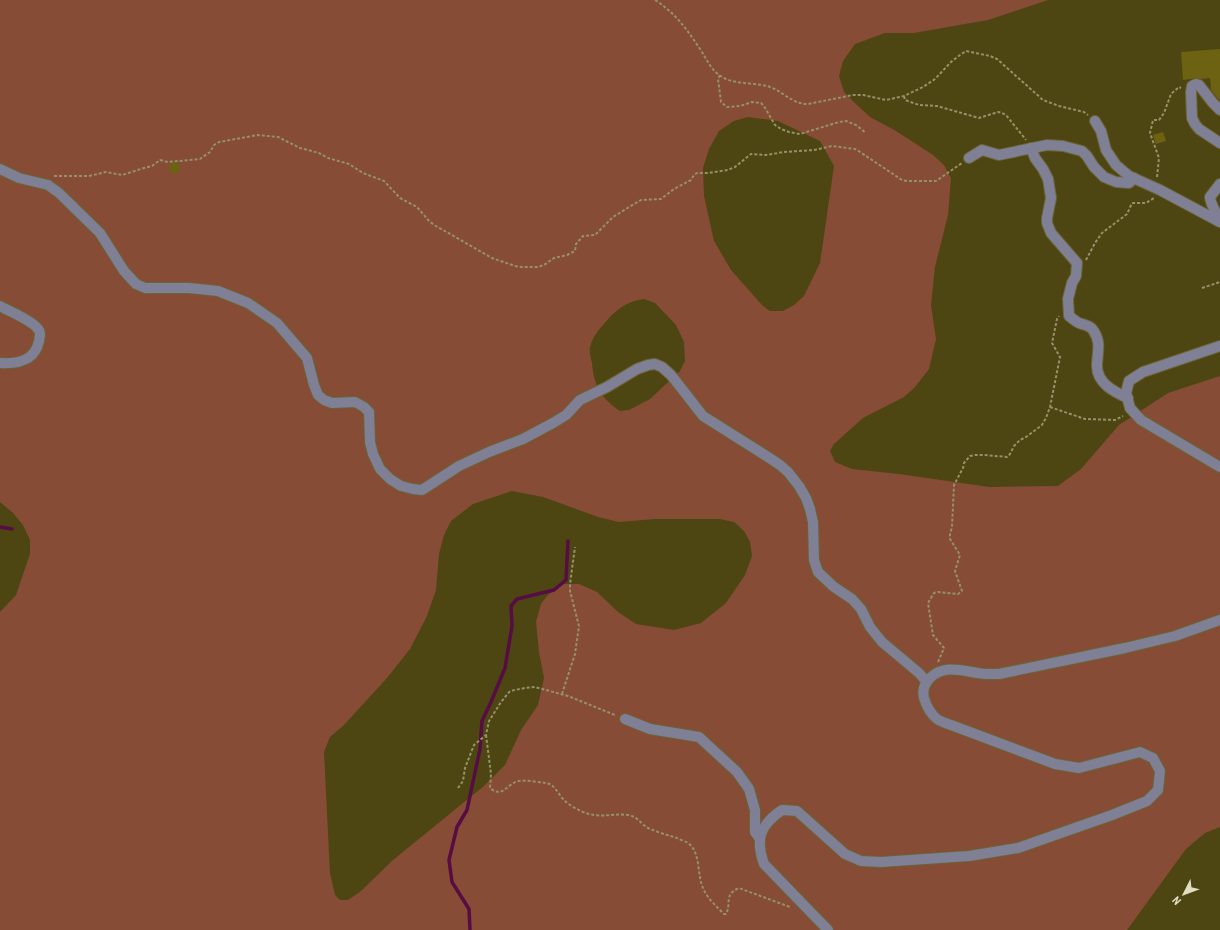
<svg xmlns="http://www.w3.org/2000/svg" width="1220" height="930" font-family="'Roboto Condensed',sans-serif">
	<rect width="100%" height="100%" fill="#4d4612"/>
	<!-- green -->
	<path fill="#864c35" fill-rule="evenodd" d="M0,0H1048L988,20L914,33H885L855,44L843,61L839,76L844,92L857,105L870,117L896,131L933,155L944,165L951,178L948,215L935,267L931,305L936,339L929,369L915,387L904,397L863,418L834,444L830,451L835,462L852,469L899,474L989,487L1058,486L1081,469L1119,425L1168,393L1220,376V827L1205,833L1186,849L1127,930H0V612L16,595L30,554V540L23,525L13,513L0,502ZM748,117L778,121L820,141L834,166L820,263L804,296L794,305L783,311H770L762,305L731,270L714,241L704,196L703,168L709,149L719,131L734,121ZM644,299L655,303L676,325L684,342L685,361L680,371L650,399L629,410L620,411C601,398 594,386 592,363C591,359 589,352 590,348C592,336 602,326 610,317C620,307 629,301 644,299ZM512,491L543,497L598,517L619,522L655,519H720L734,522L744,531L750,542L752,556L745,575L726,603L701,623L674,630L636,624L618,612L597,592L579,584H563L554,590L547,596L541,604L536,622L539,652L544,678L538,705L521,730L505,765L484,786L393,860L361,891L348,900H340L335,895L330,873L324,752L330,737L343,726L387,678L410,649L427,616L436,590L439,554L444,535L451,521L473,504Z"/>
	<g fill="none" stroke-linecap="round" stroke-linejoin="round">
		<!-- stream -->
		<g stroke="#570d43" stroke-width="3.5">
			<path d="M0,527L12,529"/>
			<path d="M470,930L469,909L452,882L449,860L457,827L467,810L480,749L482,721L491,702L505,668L512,626L511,606L517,599L554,590L566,580L568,541"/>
		</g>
	</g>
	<!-- building -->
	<g fill="#6c6212">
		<path d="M1220,49V101L1211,90L1210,78L1201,79L1197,78L1183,80L1181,52Z"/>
		<path d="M1163,132L1166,141L1156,144L1153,135Z"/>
		<path d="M178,162L180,172L171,174L169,163Z"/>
	</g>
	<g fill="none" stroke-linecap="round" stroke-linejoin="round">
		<defs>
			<g id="minor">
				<path d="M1220,110L1213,103L1199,85L1196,84L1192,86L1191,92L1192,118L1195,124L1199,129L1220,143"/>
				<path d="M1095,121L1101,131L1106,150L1116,165L1129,176L1160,190L1220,222"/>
				<path d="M1031,148L1035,158L1043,169L1048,179L1051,198L1047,218V223L1051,233L1077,263L1076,276L1072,283L1068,299L1069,316C1072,318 1075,321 1079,323C1084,325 1090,325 1093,330C1102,343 1097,352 1097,366C1097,383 1114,392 1128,398"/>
				<path d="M969,158L982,150L999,155L1047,145L1063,146L1082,151L1087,156L1094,167L1104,177L1116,182L1129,183L1134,178"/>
				<path d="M0,169L19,178L48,185L59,193L100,233L124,271L136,284L145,288H189L218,291L248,303L277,323L307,358L314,385L318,395L324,400L332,403L355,402L364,407L369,412L370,442L373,454L380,469L390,479L401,486L413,489L422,490L459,466L489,452L523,439L553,423L566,415L580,400L607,387L637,369L648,365L655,364L662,367L671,375L703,416L768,457L780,465L788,472L799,486L806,498L810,509L813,522L814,560L818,572L834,587L852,599L861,609L870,627L882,642L919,673L927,682"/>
				<path d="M1218,221C1218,213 1211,207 1210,197L1220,184"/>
				<path d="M0,306C9,311 33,321 38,329C41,332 40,336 39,341C35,361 18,364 0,363"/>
				<path d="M1220,346L1143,372L1129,381L1126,393L1130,408L1141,420L1220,467"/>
				<path d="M625,719L650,729L699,737L737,772L749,789L755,810V832L760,839"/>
				<path d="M828,930L764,864C755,839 760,825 782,810L797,811L845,854L861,861L881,862L969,856L1018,848L1112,815L1147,801L1158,790L1160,771L1153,758L1140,752L1079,768L1055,764L951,725C946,723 941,722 937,719C931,714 926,705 924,698C922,690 925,683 930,678C946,662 967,673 986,674C990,674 995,674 999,674L1125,648L1175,636L1220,620"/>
			</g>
		</defs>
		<!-- minor casing -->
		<use href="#minor" stroke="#6b6436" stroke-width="12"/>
		<!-- path -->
		<g stroke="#969169" stroke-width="2" stroke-dasharray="3 2" stroke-linecap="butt">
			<path d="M655,0C674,12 686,28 698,46C706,57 710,70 722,77C735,85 756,82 770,87C784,92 792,104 808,104L853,95H863L886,100L904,96L923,87L935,79L951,62L960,55L966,51L990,56L997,59L1043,100L1059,106L1084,112L1088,115"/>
			<path d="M720,75L718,79L721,102L727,107L740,106L752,102L761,103L764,106L775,125L781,129L789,132L800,134L839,122L846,121L856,125L866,133"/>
			<path d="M904,96L905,100L919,105L937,106L979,118L998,112L1002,113L1006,115L1026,140"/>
			<path d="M54,176H89L106,172L122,175L144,168L152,166L160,160L168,162L200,159L210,152L214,145L219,142L258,135L278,137L300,148L319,153L328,158L349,164L363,173L384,181L400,198L417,207L430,222L436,226L492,258L515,266L522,267H538L544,265L554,258L567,255L575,251L576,244L583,236L595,235L613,217L634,204L641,200L661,199L674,189L691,180L694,175L697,173H708L728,170L735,167L751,154L766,155L784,152L814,150L832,146L855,149L860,152L902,180L907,181H936L962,163"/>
			<path d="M1157,177L1159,158L1150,133L1153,120H1159L1164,113L1171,94L1179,87L1181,88"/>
			<path d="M1086,260L1095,243L1102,233L1127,214L1132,203H1146L1154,198"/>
			<path d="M1202,288L1220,282"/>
			<path d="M1050,407L1085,419L1115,420L1123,416"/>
			<path d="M938,662L944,648L933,635L928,603L934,593L938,592L958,594L962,591L955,571L960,555L950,539V534L952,527L954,485L963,468L964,463L970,456L975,455H984L1007,457L1010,454L1014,446L1020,440L1026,437L1042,425L1046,418L1050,407L1060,357L1052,343L1057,319L1059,316"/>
			<path d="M562,694L575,654L579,626L570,591V584L575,547"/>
			<path d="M486,735L491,774L490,788C503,799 507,783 519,781C527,780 538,782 546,783C555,784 559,796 565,801C570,806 577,809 583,812C600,819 612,813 628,815C637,816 641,824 648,828C657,832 667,835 677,838C680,840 685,841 688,843C701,852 697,876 703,888C707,898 716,906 724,914H726C732,903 723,895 739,888L790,907"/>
			<path d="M458,788L463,781L465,768L474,745L486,735L489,721L501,702L510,691L525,688L535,687L568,696L615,715"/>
		</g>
		<!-- minor -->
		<use href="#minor" stroke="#7f8095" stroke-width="10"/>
	</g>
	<!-- north arrow -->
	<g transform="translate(1184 894) rotate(228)" stroke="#4d4612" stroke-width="3" paint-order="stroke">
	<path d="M0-3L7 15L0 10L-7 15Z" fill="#e1dec4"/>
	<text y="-6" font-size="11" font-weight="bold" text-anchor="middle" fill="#e1dec4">N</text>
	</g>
</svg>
